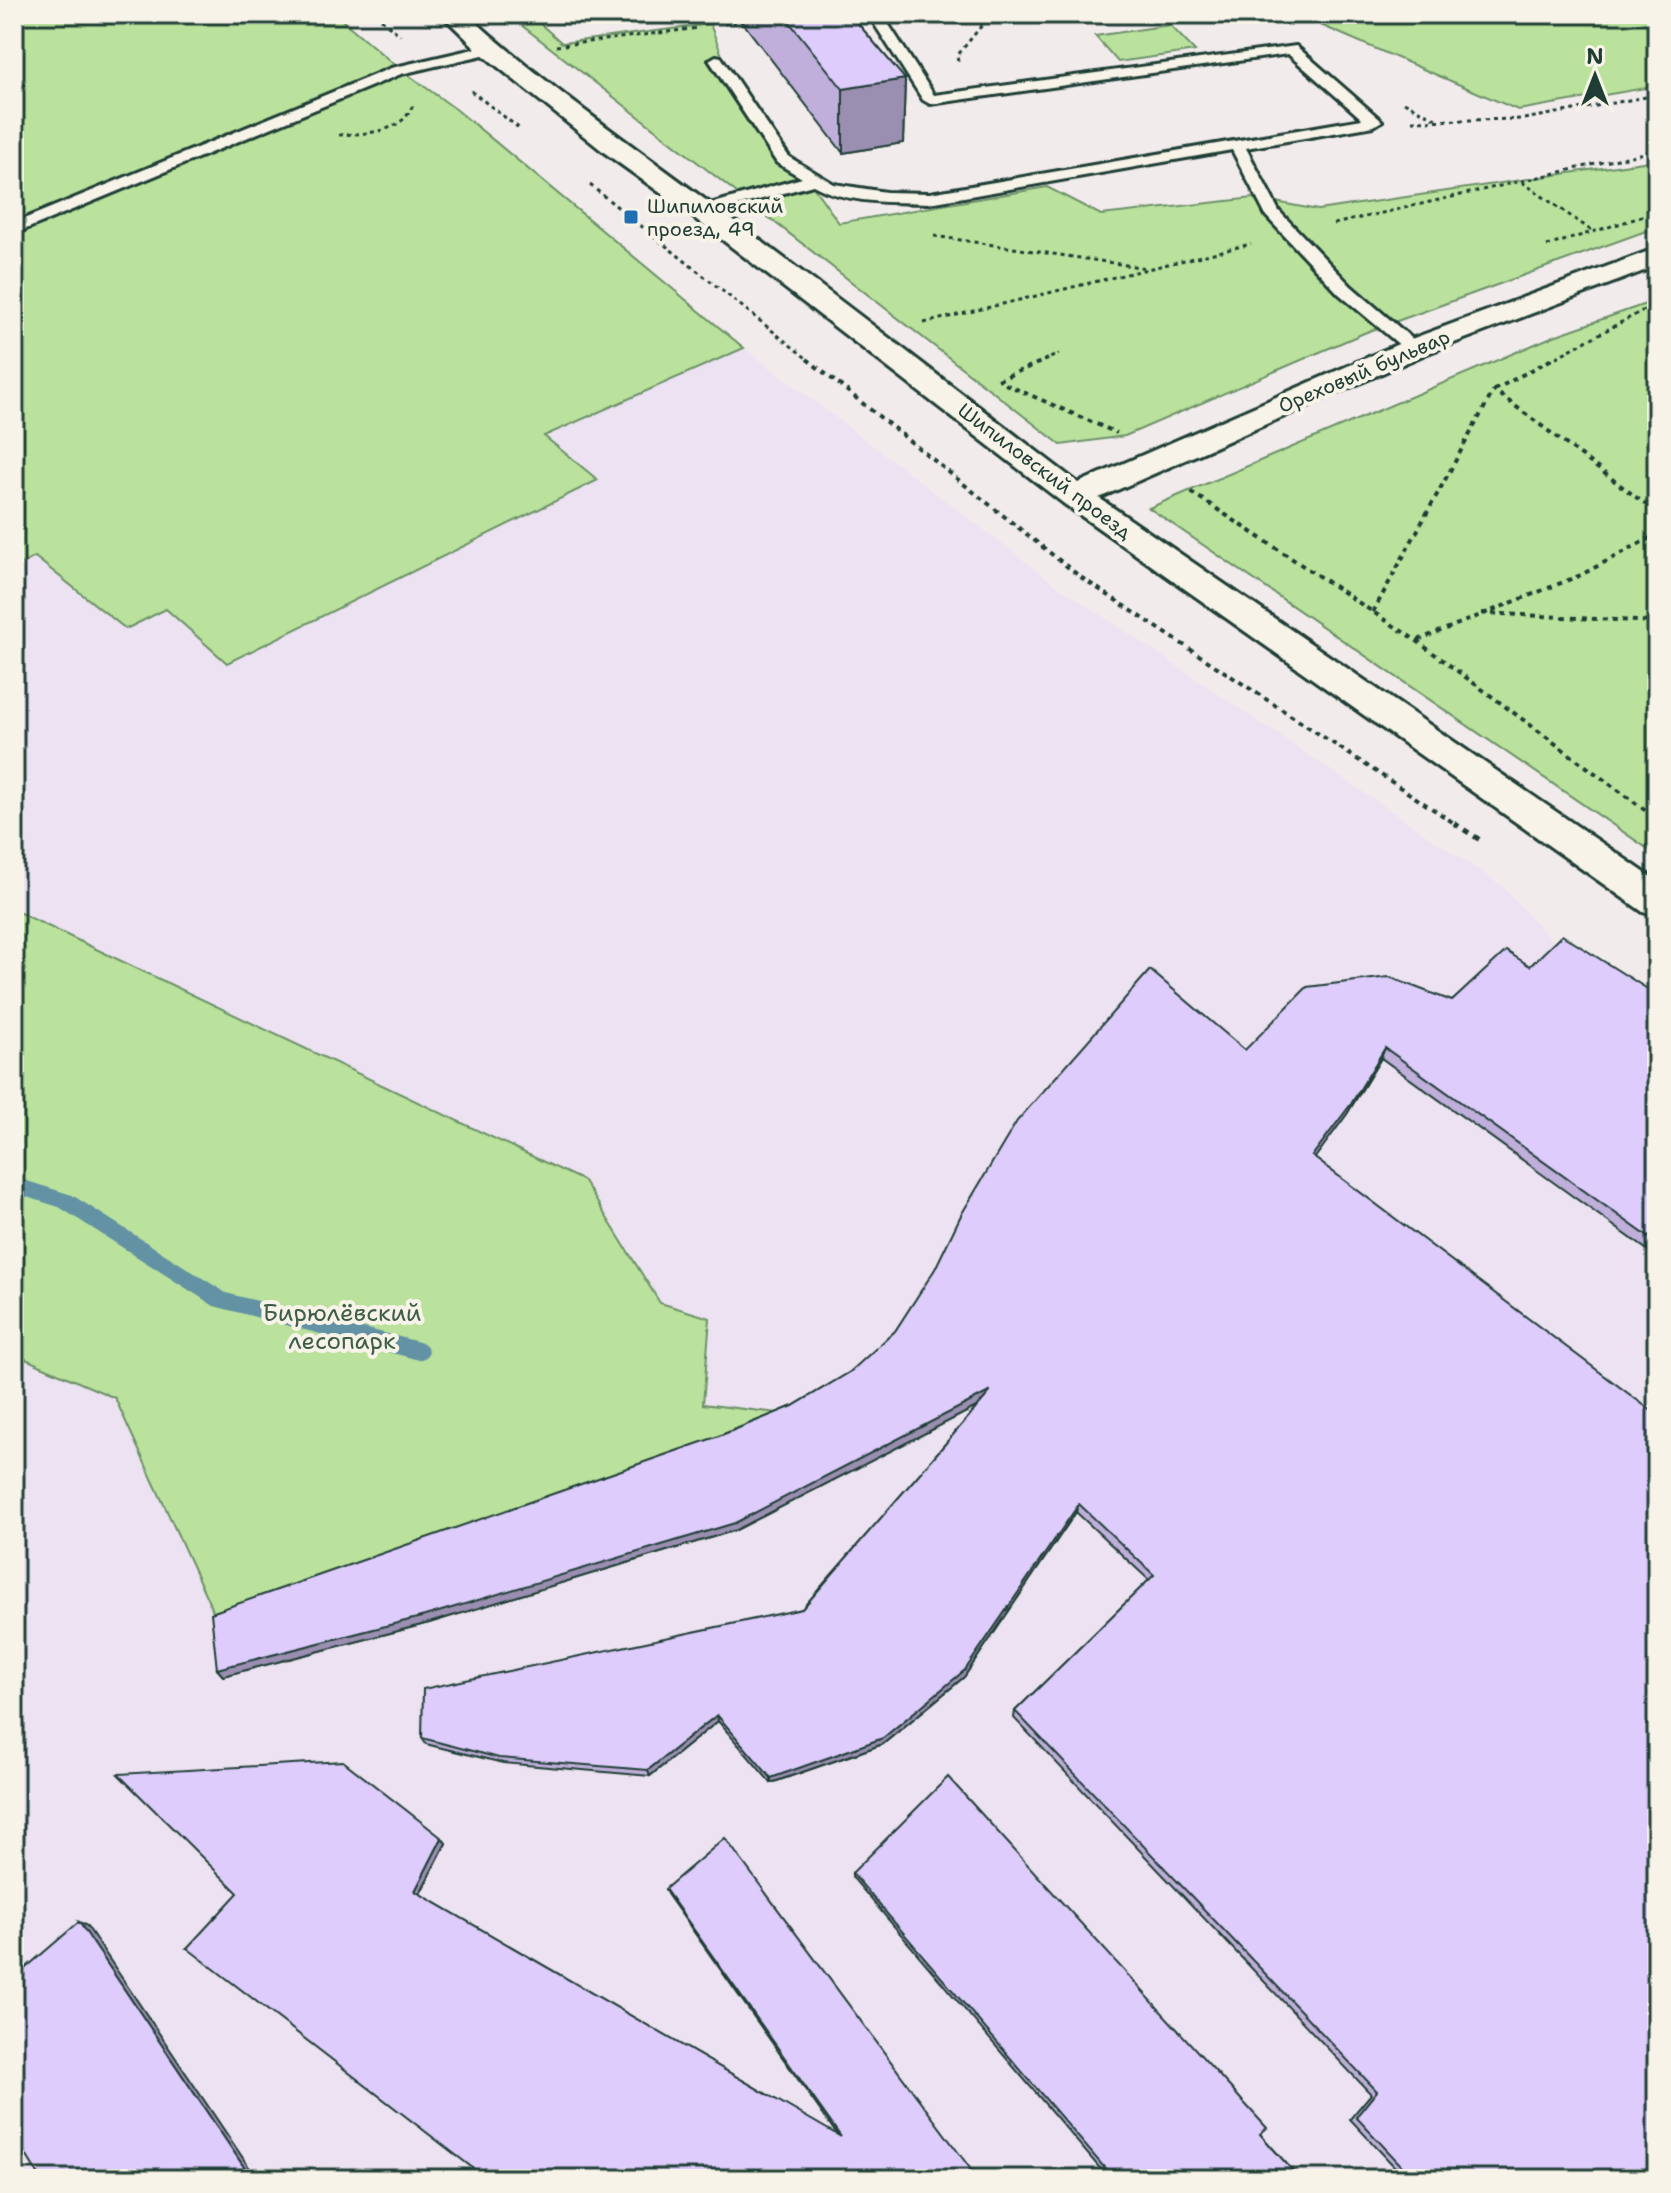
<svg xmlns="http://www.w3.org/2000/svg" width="1671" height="2193" font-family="'Shantell Sans',sans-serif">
	<rect width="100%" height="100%" fill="#f2ebec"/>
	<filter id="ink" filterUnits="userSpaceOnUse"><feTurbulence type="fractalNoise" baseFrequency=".0125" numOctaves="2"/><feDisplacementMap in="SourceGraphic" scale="16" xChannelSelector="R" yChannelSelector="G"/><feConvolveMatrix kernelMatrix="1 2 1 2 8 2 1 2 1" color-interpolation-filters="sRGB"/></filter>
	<g filter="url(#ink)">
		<!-- built -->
		<path fill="#ece2f1" d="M744,348L1055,584L1502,886L1557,946L1657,1009V2179H14V1354L115,1398L217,1620L791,1414L702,1405L660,1304L584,1181L14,910V568L35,557L126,628L166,609L598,481L543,436Z"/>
		<!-- green -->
		<g fill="#bae29d" stroke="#6c9068" stroke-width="2">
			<path d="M14,14H335L396,66L457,110L744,348L544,436L598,480L227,663L166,609L126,629L35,557L14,568Z"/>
			<path d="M507,14H529L562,43L710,24L725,63L839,223L1047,187L1101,215L1254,198L1318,210L1657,160V227L1364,333L1125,436L1061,445Z"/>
			<path d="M1295,14H1657V86L1518,110Z"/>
			<path d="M1170,25L1195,51L1118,62L1095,36Z"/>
			<path d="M1657,300V855L1149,508L1554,336Z"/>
			<path d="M14,910L584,1181L660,1303L710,1318L703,1404L794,1415L217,1620L115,1398L14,1354Z"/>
		</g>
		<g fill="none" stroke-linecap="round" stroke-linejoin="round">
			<!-- stream -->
			<path fill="#6292a4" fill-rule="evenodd" d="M14,1177L72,1195L226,1293L419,1342L426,1345L429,1351L426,1357L419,1360L214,1306L59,1207L14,1193Z"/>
			<defs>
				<g id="service">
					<path d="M868,14H882L934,95L1296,46L1382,121L1374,126L1246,148L1279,211L1351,286L1423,348L1414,353L1408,352L1339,294L1266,216L1232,150L930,203C893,202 846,204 813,185L708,214H696V208L802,178L777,163L709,60L716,56L721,57L789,157L834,184L886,192L930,193L1362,119L1288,54L930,104L923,100Z"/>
					<path d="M491,45L498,49L496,52L401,74L14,234V223L391,68Z"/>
				</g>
				<path id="secondary" d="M441,14H467C539,80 618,135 696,193C825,287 951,386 1078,483L1403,342L1657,248V266L1425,354L1099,498L1657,881V916L1643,912L1063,503L676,204L605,153L482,54Z"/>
			</defs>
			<!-- service casing -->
			<use href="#service" stroke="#1f3d34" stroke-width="6"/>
			<!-- secondary casing -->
			<use href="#secondary" stroke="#1f3d34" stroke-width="6"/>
			<!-- path-far2 -->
			<g stroke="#1f3d34" stroke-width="3" stroke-dasharray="4 4" stroke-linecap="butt">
				<path d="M375,14L400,35"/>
				<path d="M958,14L983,24"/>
				<path d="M724,24L746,21"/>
				<path d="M556,46L699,28"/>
				<path d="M958,61L957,56L991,14"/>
				<path d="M471,91L520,129"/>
				<path d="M1404,102L1438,120"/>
				<path d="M1412,121L1524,119L1657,95"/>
				<path d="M339,135C368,133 404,134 414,102"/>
				<path d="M1522,182L1592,231"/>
				<path d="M590,185L810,361"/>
				<path d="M1334,224L1657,150"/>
				<path d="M934,236L1146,268"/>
				<path d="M1547,246L1657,212"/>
				<path d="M924,323L1251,244"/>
				<path d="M1043,361L1059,354"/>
				<path d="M1549,361L1657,303"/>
			</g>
			<!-- path-far1 -->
			<g stroke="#1f3d34" stroke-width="4" stroke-dasharray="5 5" stroke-linecap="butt">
				<path d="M807,359L1079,576L1457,825"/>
				<path d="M998,380L1048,359"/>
				<path d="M1005,384L1117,433"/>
				<path d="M1494,390L1552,359"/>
				<path d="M1191,492L1417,641L1657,819"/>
				<path d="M1373,612L1494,390L1657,513"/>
				<path d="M1482,613L1657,622"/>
				<path d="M1418,640L1581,575L1657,534"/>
			</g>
			<!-- path -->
			<path stroke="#1f3d34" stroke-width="5" stroke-dasharray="6 6" stroke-linecap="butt" d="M1454,823L1483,842"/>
			<!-- service -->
			<use href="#service" fill="#f7f3e8" fill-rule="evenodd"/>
			<!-- secondary -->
			<use href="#secondary" fill="#f7f3e8" fill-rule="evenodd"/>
		</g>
		<!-- wall -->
		<g fill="#bfafda" stroke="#1f3d34" stroke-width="2">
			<path d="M604,14H850L905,79L903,143L843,153L737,15L609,27Z"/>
			<path d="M1530,966L1657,995V1257L1381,1058L1347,1114L1314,1158L1657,2179H1406L1350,2119L1371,2094L1014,1718L1015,1711L1149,1580L1076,1512L964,1677L883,1744L771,1783L718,1721L650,1776L503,1763L426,1744L422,1738L802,1609L979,1405L736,1530L429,1623L223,1676L217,1669L719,1436L793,1406L850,1372L1245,1050L1452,1001Z"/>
			<path d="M442,1838L446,1843L420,1894L838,2136L667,1894L665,1889L978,2179L187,1948Z"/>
			<path d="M852,1873L1260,2134L1300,2179H1109L852,1877Z"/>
		</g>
		<!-- shaded-wall -->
		<g fill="#9b8fb1" stroke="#1f3d34" stroke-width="2">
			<path d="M607,14H737V15L609,27Z"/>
			<path d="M905,79L903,143L843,153V89Z"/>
			<path d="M1385,1048L1381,1058L1347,1114L1309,1166L1312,1156Z"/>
			<path d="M991,1391L990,1400L736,1530L429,1623L223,1676L217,1669Z"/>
			<path d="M1079,1504L1076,1512L964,1677L883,1744L771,1783V1778Z"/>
			<path d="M717,1715L718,1721L650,1776L648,1770Z"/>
			<path d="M442,1838L446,1843L419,1895L415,1891Z"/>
			<path d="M79,1922L87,1926L257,2179H252Z"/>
		</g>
		<!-- building -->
		<g fill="#deccfd" stroke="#1f3d34" stroke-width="2">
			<path d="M783,14H850L905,79L843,89Z"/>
			<path d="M1562,935L1657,995V1243L1385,1048L1351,1104L1312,1156L1657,1415V2179H1414L1356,2117L1377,2091L1015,1711L1154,1575L1079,1504L965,1670L883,1738L771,1778L717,1715L648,1770L499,1758L422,1738L423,1689L802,1609L991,1391L735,1523L425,1616L217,1669L211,1613L719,1436L793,1406L850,1372L895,1331L935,1269L961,1215L1017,1121L1150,970L1245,1050L1307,987L1389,977L1452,1001L1506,951L1530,966Z"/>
			<path d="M343,1761L442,1838L415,1891L841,2137L665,1889L725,1838L978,2179H487L187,1948L238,1893L118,1774Z"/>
			<path d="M948,1777L1267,2128L1260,2134L1300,2179H1114L852,1873Z"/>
			<path d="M79,1922L252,2179H41L14,2135V1978Z"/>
		</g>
	</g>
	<!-- markers -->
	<rect fill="#1f6fb2" stroke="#f7f3e8" stroke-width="3" x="623" y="209" width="16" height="16" rx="4"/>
	<g text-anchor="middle" stroke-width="8" stroke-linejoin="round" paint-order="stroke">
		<!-- far-poi labels -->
		<g font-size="20" fill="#1f3d34" stroke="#f7f3e8" text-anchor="start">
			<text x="647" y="213">Шипиловский<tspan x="647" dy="23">проезд, 49</tspan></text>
		</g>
		<!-- far-street labels -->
		<g font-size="20" fill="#1f3d34" stroke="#f7f3e8">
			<text transform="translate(1364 371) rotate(-23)" y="7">Ореховый бульвар</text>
			<text transform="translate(1045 471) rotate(37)" y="7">Шипиловский проезд</text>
		</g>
		<!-- park labels -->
		<g font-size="24" fill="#3e5e49" stroke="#f7f3e8">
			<text x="342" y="1321">Бирюлёвский<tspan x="342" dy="28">лесопарк</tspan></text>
		</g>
	</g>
	<!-- margin -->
	<rect width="1671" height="2193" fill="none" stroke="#f7f3e8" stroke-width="48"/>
	<rect x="24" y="24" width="1623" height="2145" fill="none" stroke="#1f3d34" stroke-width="3" filter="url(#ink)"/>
	<!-- north arrow -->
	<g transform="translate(1595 76)" stroke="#f7f3e8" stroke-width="6" paint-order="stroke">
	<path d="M0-6L14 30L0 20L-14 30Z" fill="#1f3d34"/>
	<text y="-12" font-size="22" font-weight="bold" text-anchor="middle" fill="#1f3d34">N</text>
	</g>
</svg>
